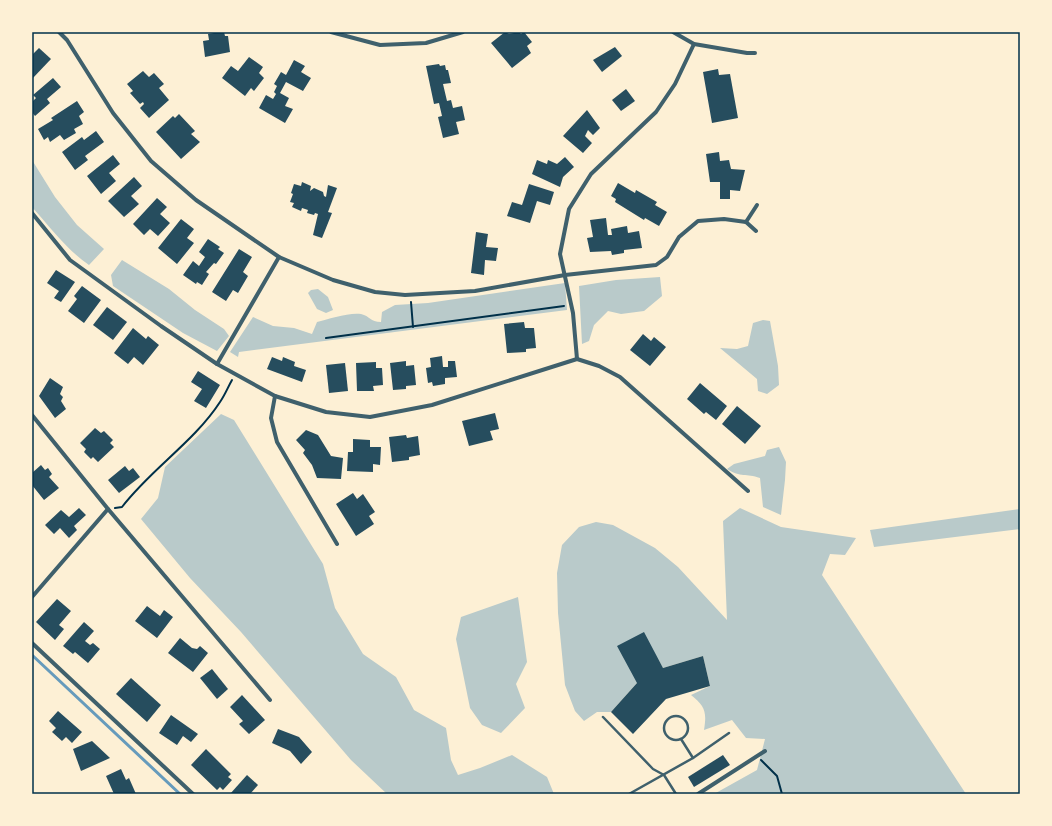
<svg xmlns="http://www.w3.org/2000/svg" width="1052" height="826" font-family="Rubik,sans-serif">
	<rect width="100%" height="100%" fill="#fdf0d5"/>
	<!-- green -->
	<g fill="#b9caca">
		<path d="M32,160L55,197L77,225L104,249L89,265C67,250 50,227 32,207Z"/>
		<path d="M122,260L169,289L195,310L224,329L229,336L217,351L183,333L113,286L111,275Z"/>
		<path d="M660,277L662,296L644,311L621,314L608,311L594,325L589,341L582,344L579,286L616,280Z"/>
		<path d="M565,283L567,310L239,352L238,357L230,352L253,317L273,326L294,328L312,334L317,322C328,319 350,312 361,314C370,316 370,322 381,322L382,312L395,305L428,303Z"/>
		<path d="M318,289L328,297L333,310L326,313L317,309L308,293L311,290Z"/>
		<path d="M763,320L770,321L778,366L779,385L767,394L758,391L757,379L720,348L737,349L748,346L753,323Z"/>
		<path d="M221,414L234,420L323,564L335,608L363,654L396,677L414,710L446,728L451,760L458,775L480,768L512,755L547,777L554,794H387L351,760L241,632L190,578L141,519L158,498L165,467Z"/>
		<path d="M779,447L786,462L785,480L781,515L763,507L760,478C746,473 741,478 727,469L734,464L765,456L767,450Z"/>
		<path d="M740,508L781,527L856,538L845,555L830,554L822,575L966,794H714L757,770L765,739L746,738L732,720L704,730C707,712 705,706 691,695L710,686L703,656L663,668L643,633L637,683L611,712H597L584,721L575,711L565,685L558,613L557,573L562,545L579,527L596,522L613,525L655,548L678,567L727,620L723,521Z"/>
		<path d="M1020,509V529L874,547L870,530Z"/>
		<path d="M518,597L527,662L516,684L525,708L501,733L482,725L470,708L456,639L461,617Z"/>
	</g>
	<g fill="none" stroke-linecap="round" stroke-linejoin="round">
		<!-- stream -->
		<path stroke="#669bbc" stroke-width="3" d="M32,655L180,794"/>
	</g>
	<!-- building -->
	<g fill="#264d5e">
		<path d="M213,32H224L225,36H228L230,52L205,57L203,41L209,40L208,34L214,33Z"/>
		<path d="M505,32L509,34L519,32L521,34L524,32L532,42L527,46L531,53L512,68L491,43Z"/>
		<path d="M615,47L622,56L602,72L593,60Z"/>
		<path d="M39,48L51,59L32,79V55Z"/>
		<path d="M249,57L263,67L259,73L264,78L254,91L251,88L245,96L222,78L231,66L238,71Z"/>
		<path d="M294,60L305,66L301,72L311,78L303,91L286,82L280,93L289,98L285,106L293,109L285,123L259,108L266,95L273,99L276,94L274,92L277,86L274,84L281,72L286,75Z"/>
		<path d="M439,64L440,66L445,65L446,70H448L451,83L443,84L447,101L451,100L453,108L462,106L465,120L456,122L459,134L443,138L438,117L442,116L439,103L434,104L426,66Z"/>
		<path d="M718,69L719,75L730,74L738,118L712,123L703,72Z"/>
		<path d="M143,71L149,77L154,73L164,84L159,88L169,100L149,118L140,108L144,104L143,102L140,104L130,93L133,91L127,84Z"/>
		<path d="M53,78L61,87L47,99L50,103L35,116L32,112V102L36,98L33,95Z"/>
		<path d="M626,89L635,101L621,111L612,100Z"/>
		<path d="M77,101L84,112L79,116L83,124L74,129L76,133L64,140L60,135L50,142L48,137L44,140L38,129L53,120L51,118Z"/>
		<path d="M587,110L600,128L593,135L588,130L585,136L592,143L583,153L563,136Z"/>
		<path d="M179,114L195,131L191,134L200,142L181,159L156,132L173,116L175,118Z"/>
		<path d="M96,131L104,142L85,156L88,160L75,170L62,152L82,137L84,140Z"/>
		<path d="M719,152L720,161L729,160L731,169L745,170L740,191L730,190V199H720V182H710L706,154Z"/>
		<path d="M113,155L120,164L109,173L116,181L101,194L87,176Z"/>
		<path d="M565,157L574,167L563,177L560,187L532,174L537,160L547,164L548,160L557,164Z"/>
		<path d="M134,177L142,186L131,196L139,204L124,217L108,201Z"/>
		<path d="M302,182L311,186L310,191L314,188L323,192L324,196L326,197L328,185L337,188L328,212L332,213L322,238L313,235L318,214L315,213L314,215L307,213L308,210L302,208L301,211L292,207L294,203L290,202L293,194L291,193L294,184L301,186Z"/>
		<path d="M618,183L635,193L636,190L657,202L655,205L667,212L659,226L645,218L644,220L615,202L616,199L611,196Z"/>
		<path d="M529,184L554,192L550,205L537,201L530,223L507,216L512,202L522,205Z"/>
		<path d="M157,198L167,207L160,214L170,223L158,236L150,229L144,235L133,224Z"/>
		<path d="M606,218L608,235H612L611,229L627,226L628,233L639,231L642,248L624,250V253L612,255L611,251L590,252L587,238L593,237L590,220Z"/>
		<path d="M181,219L194,229L187,238L194,243L177,264L158,248Z"/>
		<path d="M476,232L488,234L486,247L498,248L496,261L485,260L484,275L471,273Z"/>
		<path d="M208,239L220,247L218,249L224,253L216,264L214,263L206,272L209,274L202,285L197,282L196,284L183,275L193,261L199,266L205,257L199,252Z"/>
		<path d="M239,249L252,257L243,272L248,276L238,293L233,290L226,301L212,292Z"/>
		<path d="M56,270L75,282L61,302L54,298L59,291L47,283Z"/>
		<path d="M82,286L101,300L84,323L68,311L77,299L74,296Z"/>
		<path d="M107,307L127,322L113,340L93,325Z"/>
		<path d="M524,322L525,328H534L536,348L526,349V352L507,353L504,324Z"/>
		<path d="M133,328L146,339L148,336L159,345L143,365L134,357L128,364L114,353Z"/>
		<path d="M643,334L651,341L654,337L666,347L650,366L630,350Z"/>
		<path d="M442,356L443,367H448V361H455L457,377L445,378V384L433,386L432,382L428,383L426,368L431,367L430,358Z"/>
		<path d="M272,357L282,361L283,357L295,362L294,366L306,370L302,382L267,369Z"/>
		<path d="M406,361V366L414,365L416,385L406,386V389L393,390L390,363Z"/>
		<path d="M376,362V368H382L383,385L373,386L374,391H357L356,363Z"/>
		<path d="M345,363L348,391L329,393L326,365Z"/>
		<path d="M198,371L220,385L206,408L194,401L202,389L191,382Z"/>
		<path d="M50,378L63,387L60,394L63,397L61,401L66,409L55,418L39,396Z"/>
		<path d="M700,383L727,406L716,420L706,412L704,414L687,399Z"/>
		<path d="M737,406L761,426L745,444L722,424Z"/>
		<path d="M495,413L499,429L490,431L493,440L469,446L462,421Z"/>
		<path d="M95,428L101,433L104,431L113,440L110,443L114,447L98,462L93,457L91,459L84,452L86,449L80,443Z"/>
		<path d="M306,430L318,435L331,456L343,458L341,479L317,478L312,465L303,453L305,450L296,440Z"/>
		<path d="M406,435L407,438L418,436L420,455L409,457V460L392,462L389,437Z"/>
		<path d="M353,439L370,440V447H381L380,465L373,464V472L347,471L348,452H353Z"/>
		<path d="M41,465L45,470L48,468L52,474L49,477L59,488L44,500L32,485V473Z"/>
		<path d="M125,466L129,471L133,468L140,477L119,493L108,480Z"/>
		<path d="M353,493L357,499L363,494L375,512L369,516L374,524L356,536L336,504Z"/>
		<path d="M79,508L86,515L74,526L77,530L69,538L60,528L54,534L45,525L61,510L69,517Z"/>
		<path d="M57,599L71,611L59,625L64,629L55,640L36,622Z"/>
		<path d="M147,606L160,616L164,610L173,617L157,638L135,621Z"/>
		<path d="M84,622L94,631L85,641L90,645L93,643L100,649L88,663L75,652L73,654L63,646Z"/>
		<path d="M644,632L663,668L703,656L710,686L666,699L633,734L611,712L637,683L617,646Z"/>
		<path d="M180,638L192,648L197,649L200,646L208,653L193,672L168,653Z"/>
		<path d="M212,669L228,689L217,699L200,678Z"/>
		<path d="M131,678L161,705L147,722L116,694Z"/>
		<path d="M242,695L265,720L249,734L239,724L243,721L230,707Z"/>
		<path d="M58,711L82,732L72,743L66,737L62,741L52,732L56,728L49,721Z"/>
		<path d="M171,715L198,734L191,742L183,736L177,745L159,733Z"/>
		<path d="M278,729L299,737L312,752L301,764L290,751L272,743Z"/>
		<path d="M92,741L110,758L81,771L73,749Z"/>
		<path d="M206,749L231,774L228,777L232,780L223,790L220,787L217,790L191,765Z"/>
		<path d="M723,755L730,765L694,787L688,777Z"/>
		<path d="M121,769L126,780L129,778L136,794H114L106,776Z"/>
		<path d="M247,775L258,785L250,794H230Z"/>
	</g>
	<g fill="none" stroke-linecap="round" stroke-linejoin="round">
		<!-- path -->
		<g stroke="#003049" stroke-width="2">
			<path d="M411,302L413,327"/>
			<path d="M326,338L564,306"/>
			<path d="M115,508L122,507C151,469 194,442 220,402C225,395 228,387 232,380"/>
			<path d="M761,760L777,776L782,794"/>
		</g>
		<!-- service -->
		<g stroke="#3f606c" stroke-width="2.5">
			<circle cx="676" cy="728" r="12"/>
			<path d="M603,717L653,769L664,775L676,794"/>
			<path d="M681,739L693,758"/>
			<path d="M629,794L693,758L729,733"/>
		</g>
		<!-- minor -->
		<g stroke="#3f606c" stroke-width="4">
			<path d="M59,32L67,40L113,113L151,161L196,200L279,257L333,280L375,292L405,295L475,291L565,275L656,265L667,257L679,237L698,221L724,219L746,222L756,231"/>
			<path d="M331,32L380,45L426,43L463,32"/>
			<path d="M673,32L694,44L747,53H755"/>
			<path d="M32,213L70,260L161,326L217,364L275,396L326,412L370,417L432,405L577,359L599,366L620,377L748,491"/>
			<path d="M746,222L757,205"/>
			<path d="M577,359L573,313L560,254L569,209L591,174L656,112L675,84L694,44"/>
			<path d="M217,364L279,257"/>
			<path d="M275,396L271,418L277,442L337,544"/>
			<path d="M32,415L108,509L270,700"/>
			<path d="M32,597L108,509"/>
			<path d="M32,643L193,794"/>
			<path d="M698,794L765,751"/>
		</g>
	</g>
	<!-- border -->
	<rect width="1052" height="826" fill="none" stroke="#fdf0d5" stroke-width="66"/>
	<rect x="33" y="33" width="986" height="760" fill="none" stroke="#003049" stroke-width="1.5"/>
</svg>
